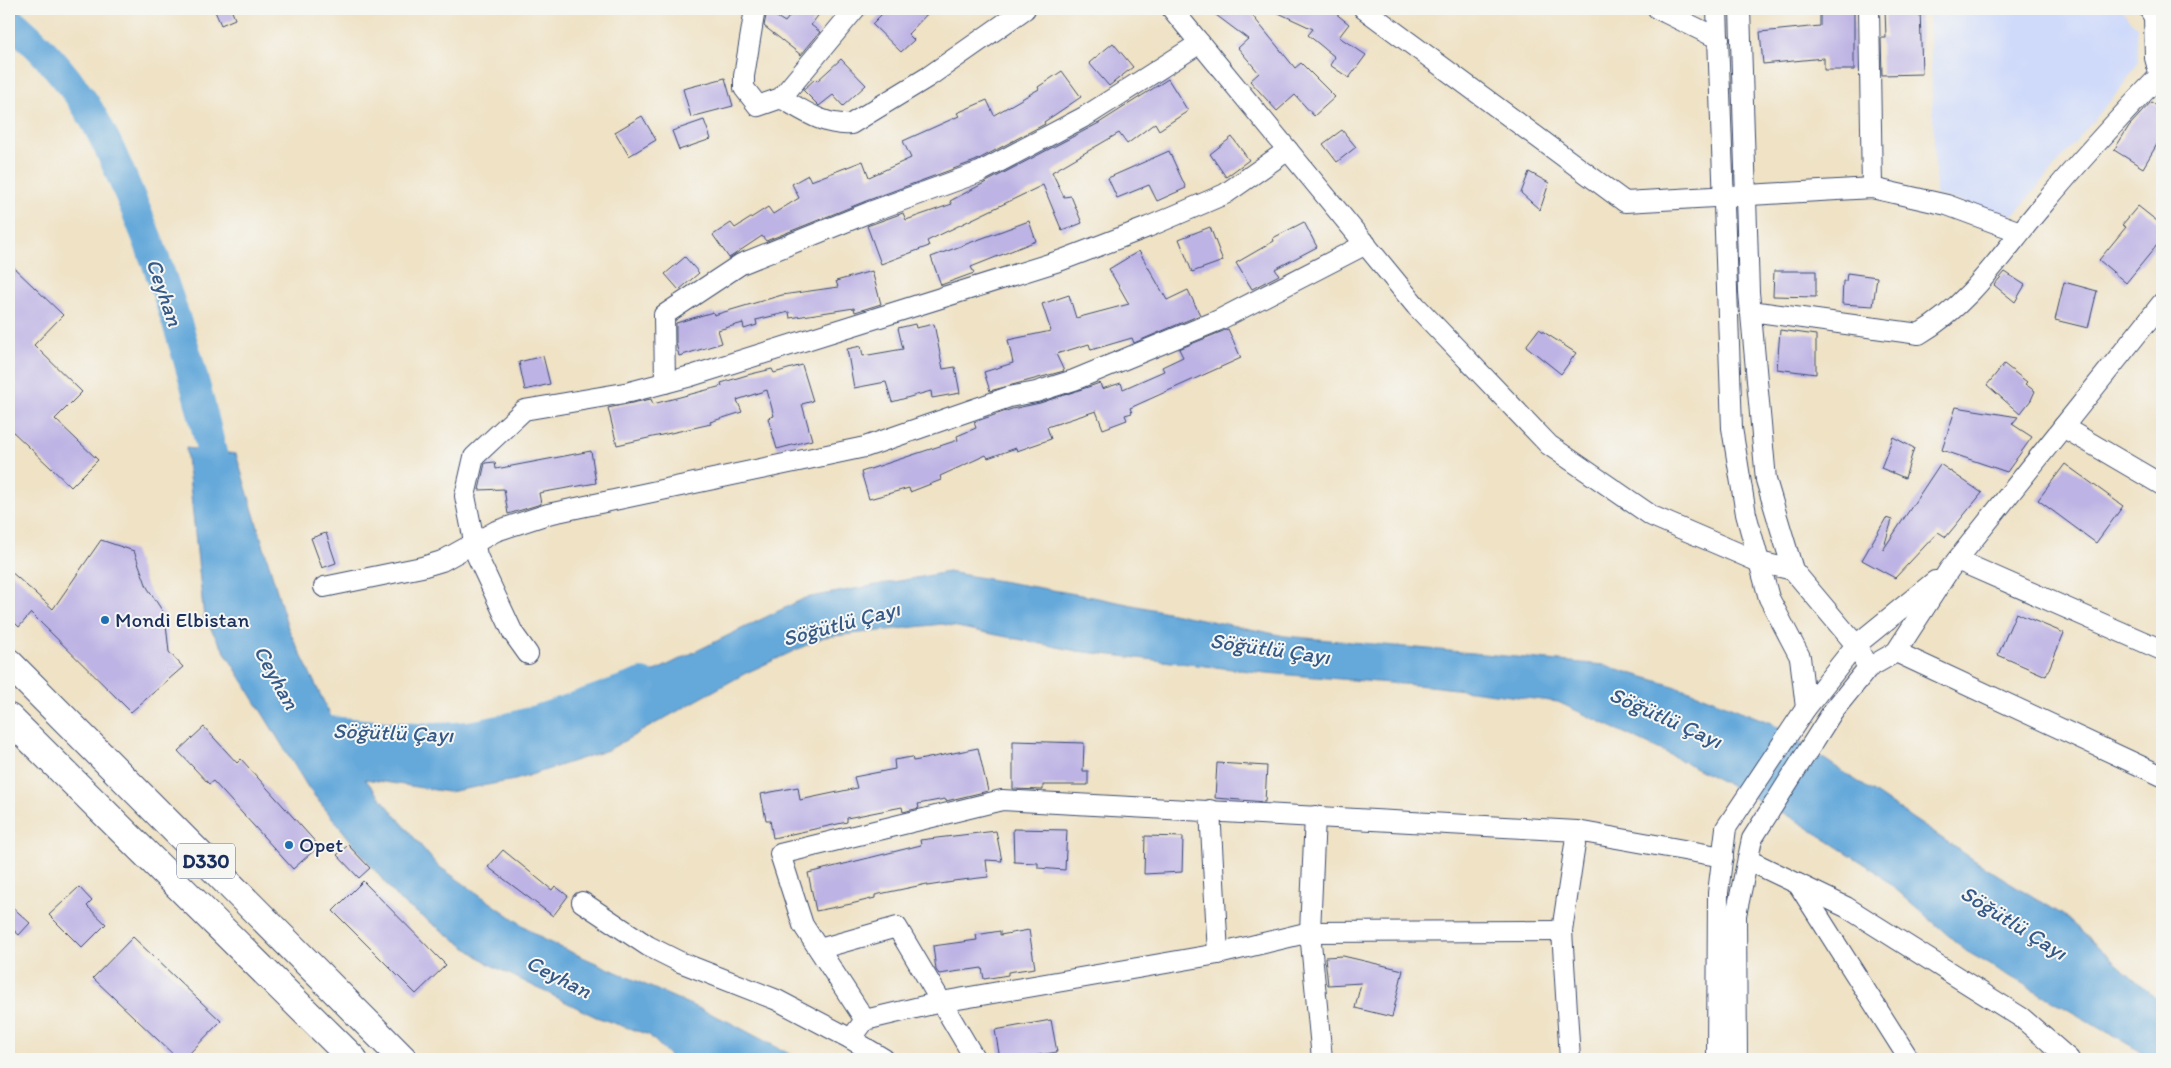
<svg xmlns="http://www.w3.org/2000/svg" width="2171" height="1068" font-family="Itim,sans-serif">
	<rect width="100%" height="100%" fill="#f6f6f2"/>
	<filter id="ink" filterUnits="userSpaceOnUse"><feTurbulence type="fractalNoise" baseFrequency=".02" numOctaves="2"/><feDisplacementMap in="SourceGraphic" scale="10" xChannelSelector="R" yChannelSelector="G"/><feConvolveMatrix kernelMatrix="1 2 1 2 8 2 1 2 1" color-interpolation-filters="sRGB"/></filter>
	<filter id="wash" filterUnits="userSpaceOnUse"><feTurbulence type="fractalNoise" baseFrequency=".0096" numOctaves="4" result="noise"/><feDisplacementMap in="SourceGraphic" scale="20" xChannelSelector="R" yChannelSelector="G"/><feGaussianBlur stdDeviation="1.12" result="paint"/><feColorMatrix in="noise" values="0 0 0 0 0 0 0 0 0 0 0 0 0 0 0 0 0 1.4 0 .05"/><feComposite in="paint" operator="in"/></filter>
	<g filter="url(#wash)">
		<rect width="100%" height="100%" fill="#efe2c5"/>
		<!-- built -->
		<path fill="#cfdafa" d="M1929,9H2121L2137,27L2138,63L2122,87L2014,215L1936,195Z"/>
		<!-- water -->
		<path fill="#65a9da" stroke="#406c9c" d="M186,448L236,454L288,628L338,731L374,746L438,747L522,736L805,598L948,572L1093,597L1285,636L1604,665L1690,691L1771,723L1977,862L2063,915L2162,1004V1059H2154L1966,951L1874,870L1791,817L1665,752L1558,702L1439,687L1266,673L1077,651L942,624L824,637L744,674L608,750L515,780L448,792L365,779L437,865L544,940L727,1021L799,1059H673L649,1035L596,1017L489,964L399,900L309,789L204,618Z"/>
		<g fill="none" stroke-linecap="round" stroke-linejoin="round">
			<!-- river -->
			<g stroke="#65a9da" stroke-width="30">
				<path d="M9,20C37,43 62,71 83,101C104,133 118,168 133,203C172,296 200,392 220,490"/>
				<path d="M307,729C360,733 415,742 468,736C525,728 588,702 643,683"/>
			</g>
		</g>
		<g id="blocks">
			<!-- building -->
			<g fill="#bdb3e4">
				<path d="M214,9H231L235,19L221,25Z"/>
				<path d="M795,9H823L811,25L820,32L801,55L764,26L767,11L785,22Z"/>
				<path d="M887,9H932L908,34L914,40L901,52L872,24Z"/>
				<path d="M1208,9H1247L1295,68L1301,63L1335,97L1314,116L1295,95L1277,111L1250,81L1259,73L1238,48L1248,39Z"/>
				<path d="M1270,9H1330L1349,24L1339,37L1366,55L1349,78L1330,65L1335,57L1308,35L1313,29Z"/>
				<path d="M1820,9H1854V70H1824V58L1763,64L1760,32L1820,26Z"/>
				<path d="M1885,9H1920L1922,74L1882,75L1881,38H1886Z"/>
				<path d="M1113,43L1133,67L1109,86L1089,63Z"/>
				<path d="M841,59L866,85L843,106L833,95L819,106L803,90L815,79L817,81Z"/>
				<path d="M1062,71L1081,97L1044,122L1045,124L975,161L866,201L766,241L762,236L729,258L713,235L731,223L735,228L768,207L773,214L799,198L792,184L808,175L811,181L863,161L869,177L911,158L903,141L959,116L957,113L987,100L994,115L1039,89L1038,87Z"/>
				<path d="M725,78L733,106L691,117L683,89Z"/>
				<path d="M1168,79L1188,111L1159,130L1155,123L1127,144L1119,133L1052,172L1064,197L1071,196L1082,223L1062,231L1043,185L927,241L929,246L881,264L867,226L903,213L906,220L952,204L950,201L1099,123Z"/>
				<path d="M2151,102L2162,109V136L2143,168L2114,150L2129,126Z"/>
				<path d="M642,116L656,140L629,156L615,132Z"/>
				<path d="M704,120L711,139L679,150L672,131Z"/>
				<path d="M1342,130L1356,147L1337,162L1323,144Z"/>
				<path d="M1232,137L1249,160L1226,177L1210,154Z"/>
				<path d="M1169,151L1186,188L1157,201L1149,185L1117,198L1108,178Z"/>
				<path d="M1529,172L1549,183L1540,210L1521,193Z"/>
				<path d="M2138,206L2162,225V239L2126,283L2099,260L2126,227L2122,225Z"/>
				<path d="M1029,221L1036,241L971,267L974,273L941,285L931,257Z"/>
				<path d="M1304,222L1317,247L1275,269L1279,275L1252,289L1236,263L1274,241L1273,238Z"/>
				<path d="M1210,227L1223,261L1192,272L1179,239Z"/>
				<path d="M1139,251L1167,300L1188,290L1200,315L1134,343L1132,338L1091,350L1089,344L1056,354L1064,371L990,391L984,372L1013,363L1008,340L1051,331L1042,304L1069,295L1076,318L1129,304L1109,269Z"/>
				<path d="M685,257L699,273L679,290L665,274Z"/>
				<path d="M9,263L63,315L34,345L82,392L55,419L98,460L71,487L9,428Z"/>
				<path d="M872,271L881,304L855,312L854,308L790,318L789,312L756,320L757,325L744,329L743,323L718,330L722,343L679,356L676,343V323L713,312L714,315L782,295L838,287L836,281Z"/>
				<path d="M1774,271H1816V297L1773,296Z"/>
				<path d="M2005,272L2025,285L2015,302L1994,285Z"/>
				<path d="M1847,273L1877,277L1873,306L1842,304L1843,281H1846Z"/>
				<path d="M2064,282L2097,291L2088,328L2055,320Z"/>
				<path d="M915,324L916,328L934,324L943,369L955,367L960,393L932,398L931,391L892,402L886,382L854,388L847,349L861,346L863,356L903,349L898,328Z"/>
				<path d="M1228,329L1241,358L1130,408L1132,413L1125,415L1127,420L1103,429L1096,411L1047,427L1051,439L1017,451L1016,448L988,458L986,455L940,476L941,480L910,492L909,488L869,499L861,472L958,440L957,436L976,428L974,422L1012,409L1040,403L1100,383L1102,389L1121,383L1123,389L1164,371L1162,367L1183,357L1179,349Z"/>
				<path d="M1539,329L1576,353L1561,374L1526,346Z"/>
				<path d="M1780,330L1816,335V374L1777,369Z"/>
				<path d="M543,356L550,384L525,390L519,362Z"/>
				<path d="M2004,364L2027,382L2025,384L2035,391L2031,400L2020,414L1987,385Z"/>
				<path d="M802,365L813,401L802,404L812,440L777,449L768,418L774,416L767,390L737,400L742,412L710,422L711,424L617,445L608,408L651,399L653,404L722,386L721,383L747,375L772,369L774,373Z"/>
				<path d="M1956,407L2018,417L2012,424L2032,437L2007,472L1942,450Z"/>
				<path d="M1893,437L1914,448L1905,478L1881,468Z"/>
				<path d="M591,451L596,483L539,493L541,504L508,514L504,489L479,490L485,463L495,462L496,469Z"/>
				<path d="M1940,464L1982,493L1946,537L1938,532L1895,578L1862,560L1886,518L1892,520L1883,550Z"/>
				<path d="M2065,464L2123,506L2096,543L2038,500Z"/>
				<path d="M326,533L336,563L322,568L311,538Z"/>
				<path d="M101,540L134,551L147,587L165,615L169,652L183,667L131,712L31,613L19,627L9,617V570L53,609Z"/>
				<path d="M2016,613L2064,633L2046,676L1998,655Z"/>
				<path d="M204,727L237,763L241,759L319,846L293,869L213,781L209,784L178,751Z"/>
				<path d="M1013,741L1084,743L1083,771H1088V785H1043V790L1013,789Z"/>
				<path d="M978,748L988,791L946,801L945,799L918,804L919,808L903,812L902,807L847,818V822L773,838L770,820H766L761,794L798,787L800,800L857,788L854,777L895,769L894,760L912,757L913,761L919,760Z"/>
				<path d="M1217,763L1267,766L1265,802L1215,798Z"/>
				<path d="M1013,829L1067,830L1065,870L1038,868V863L1014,862Z"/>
				<path d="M996,831L1002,861L986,860L988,877L953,881V882L927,886V884L875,895V898L851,904L816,911L808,873L921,845L920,840Z"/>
				<path d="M1145,836L1183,837L1182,872L1144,874Z"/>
				<path d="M348,845L370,868L359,878L337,855Z"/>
				<path d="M503,850L552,890L555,886L568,896L553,916L488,867Z"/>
				<path d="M363,881L446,965L416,994L333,911Z"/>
				<path d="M79,887L92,901L87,906L106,924L82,948L49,915Z"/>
				<path d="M9,904L30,923L19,935L9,926Z"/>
				<path d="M1029,930L1035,968L1008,972V975L984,979L982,968L939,974L936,970L933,946L977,940L976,935L1000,931V935Z"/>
				<path d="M133,937L221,1021L184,1059H178L93,978Z"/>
				<path d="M1343,956L1403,970L1392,1017L1355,1008L1361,983L1328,985L1325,957Z"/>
				<path d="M1051,1020L1057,1052L1015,1059H1000L995,1030Z"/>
			</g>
		</g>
	</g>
	<g filter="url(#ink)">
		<use href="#blocks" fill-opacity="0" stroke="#3b4a6d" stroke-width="1"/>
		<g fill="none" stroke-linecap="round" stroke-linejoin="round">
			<defs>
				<g id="minor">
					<path d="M755,9L744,76V88L758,106L781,98L855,9"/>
					<path d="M1172,9L1416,306L1549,445L1652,516L1759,562L1793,570"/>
					<path d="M1364,9L1625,202L1872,188L1947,205L2020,232"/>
					<path d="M1658,9L1719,39"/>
					<path d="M1717,9L1732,428L1746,514L1769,598L1800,657L1806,708"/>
					<path d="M1740,9L1749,292L1766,480L1793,570L1856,645L1868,668"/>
					<path d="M1869,9L1872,188"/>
					<path d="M2149,9L2154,17L2155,58L2162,83"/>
					<path d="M781,98C804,111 824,126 851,124L928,77L1025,9"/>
					<path d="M1751,311L1919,334C1971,304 2004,250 2042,206C2080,160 2121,116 2162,73"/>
					<path d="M665,383L664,315L741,264L870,212L980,172L1086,116L1200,43"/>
					<path d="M2063,427L2162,485"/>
					<path d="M1957,560L2162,650"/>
					<path d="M324,587L422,567L442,561L496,531L548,514L865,447L1009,397L1036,392L1074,380L1217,321L1366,244"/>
					<path d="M1896,652L2162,776"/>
					<path d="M528,654L513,633L477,556L465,496L474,457L524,410L630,392L691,376L1062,260L1148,227L1225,194L1288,150"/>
					<path d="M1210,810L1218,954"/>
					<path d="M1315,816L1310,932L1322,1059"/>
					<path d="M1748,860L1846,907L2022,1018L2069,1059"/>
					<path d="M1798,884L1909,1059"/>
					<path d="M582,902L648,946L680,962L777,1000L851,1039L884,1059"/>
					<path d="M819,949L897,927L975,1059"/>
					<path d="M865,1020L803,925L780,854L1002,800L1577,831L1723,857"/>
					<path d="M851,1039L865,1020L941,1002L1218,954L1310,932L1562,931"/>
					<path d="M1570,1059L1562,931L1577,831"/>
					<path d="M1717,1059L1718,893L1726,828L1806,708L1856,645L1935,581"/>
					<path d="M1737,1059L1736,915L1752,839L1833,711L1868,668L1896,652L1949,570L2162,303"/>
				</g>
				<g id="highway">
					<path d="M9,663L403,1059"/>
					<path d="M9,718L353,1059"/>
				</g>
			</defs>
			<!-- minor casing -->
			<use href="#minor" stroke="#3b4a6d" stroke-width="22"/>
			<!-- highway casing -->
			<use href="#highway" stroke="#3b4a6d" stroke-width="30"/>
			<!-- minor -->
			<use href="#minor" stroke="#fff" stroke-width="20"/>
			<!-- highway -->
			<use href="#highway" stroke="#fff" stroke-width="28"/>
		</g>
	</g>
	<!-- markers -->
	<g fill="#1f6fb2" stroke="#f6f6f2" stroke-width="2">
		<circle cx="105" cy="620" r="5"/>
		<circle cx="289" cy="845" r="5"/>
	</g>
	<g text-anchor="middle" stroke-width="4" stroke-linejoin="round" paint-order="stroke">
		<!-- shield labels -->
		<rect fill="#f6f6f2" stroke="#5d6b8a" stroke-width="1" x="177" y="843.5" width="58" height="35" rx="4"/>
		<g font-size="20" font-weight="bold" fill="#1b2f5e">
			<text x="206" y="868">D330</text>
		</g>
		<!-- poi labels -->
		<g font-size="21" fill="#1b2f5e" stroke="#f6f6f2" text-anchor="start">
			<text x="115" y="627">Mondi Elbistan</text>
			<text x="299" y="852">Opet</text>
		</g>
		<!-- water labels -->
		<g font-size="22" font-style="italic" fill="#355a89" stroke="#f6f6f2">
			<text transform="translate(165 292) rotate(71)" y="8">Ceyhan</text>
			<text transform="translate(841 623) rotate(-15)" y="8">Söğütlü Çayı</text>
			<text transform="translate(1270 648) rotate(8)" y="8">Söğütlü Çayı</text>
			<text transform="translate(277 677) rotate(61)" y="8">Ceyhan</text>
			<text transform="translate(1666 717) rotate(24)" y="8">Söğütlü Çayı</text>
			<text transform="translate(393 732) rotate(2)" y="8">Söğütlü Çayı</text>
			<text transform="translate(2014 922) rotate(32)" y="8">Söğütlü Çayı</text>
			<text transform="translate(559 976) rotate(27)" y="8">Ceyhan</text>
		</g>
	</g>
	<!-- margin -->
	<rect width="2171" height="1068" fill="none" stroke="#f6f6f2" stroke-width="30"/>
</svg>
